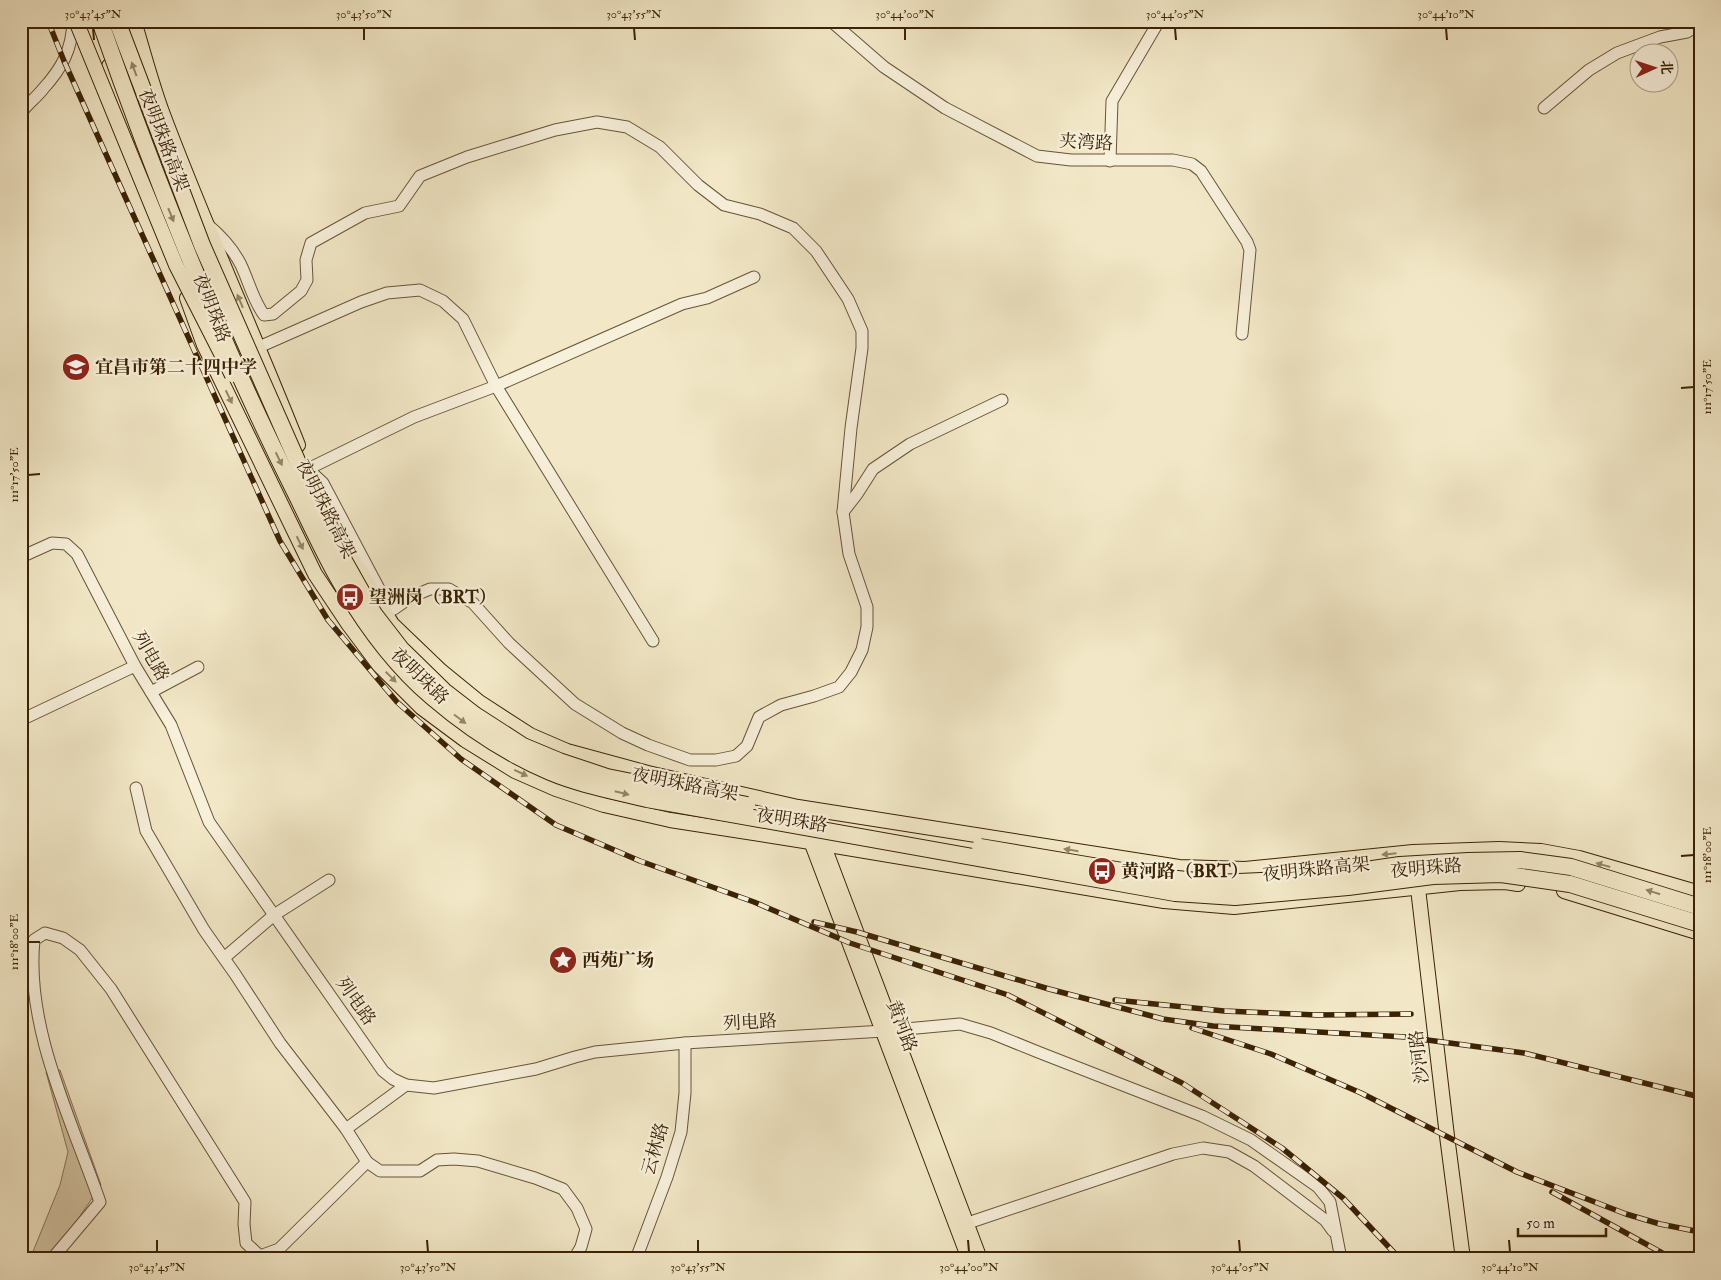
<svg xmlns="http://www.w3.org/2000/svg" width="1721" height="1280" font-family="'IM FELL Double Pica','Noto Serif SC',serif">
	<rect width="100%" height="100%" fill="#f2e8c7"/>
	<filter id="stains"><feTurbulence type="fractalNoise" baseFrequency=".004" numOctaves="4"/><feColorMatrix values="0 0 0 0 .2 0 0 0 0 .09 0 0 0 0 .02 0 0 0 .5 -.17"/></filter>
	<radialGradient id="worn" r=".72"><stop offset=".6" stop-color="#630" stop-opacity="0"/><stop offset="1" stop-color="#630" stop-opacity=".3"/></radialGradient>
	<!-- green -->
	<path fill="#d3c6a6" stroke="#877454" d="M60,1070L101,1185L57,1250L47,1259H30L60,1185L68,1152L46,1072Z"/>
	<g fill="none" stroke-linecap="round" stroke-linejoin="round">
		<defs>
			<g id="minor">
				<path d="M831,21L884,67L945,108L1037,156L1071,160H1173L1192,164L1201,171L1247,242L1250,250L1242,334"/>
				<path d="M1544,108L1589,70L1617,53L1660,37L1687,32L1700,24"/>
				<path d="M21,113C27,104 36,98 43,89C62,68 72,50 73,21"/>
				<path d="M1110,161L1112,101L1159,21"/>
				<path d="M208,225C221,236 233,249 241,265C249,282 253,300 264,315L273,314L301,291L307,280L306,260L311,243L365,213L399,206L420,176L467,157L555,130L597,122L627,127L660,147L698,185L724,205L760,214L793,228L816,251L848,299L862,331V348L851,428L843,512"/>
				<path d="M754,277L707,298L682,304L496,386L414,417L308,469L323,483L385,600L394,609L411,597L430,589H449L473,603L509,643L575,704L622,733L648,745L690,760H716L736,756L747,746L759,717L781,705L814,696L839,687L851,672L862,650L867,627V607L849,554L843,512L857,494L873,469L910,444L1002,400"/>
				<path d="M259,347L361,302L387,293L420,290L443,301L463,319L496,386L653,641"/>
				<path d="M21,557L52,543L66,544L77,554L135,666L171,725L209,822L383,1071L393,1079L406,1085L434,1088L536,1069L575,1057L595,1052L685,1043L884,1031L960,1024L991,1033L1038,1052L1202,1116L1251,1140L1318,1187L1330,1202L1341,1259"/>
				<path d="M151,692L198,667"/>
				<path d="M21,720L135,666"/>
				<path d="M136,788L146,831L204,930L235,974L280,1043L346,1129L367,1162L380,1171H420L437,1160L454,1159L478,1161L535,1178L563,1189L577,1208L586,1229L581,1247L574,1259"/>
				<path d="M224,958L274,915L329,880"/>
				<path d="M346,1129L406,1085"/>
				<path d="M959,1226L1173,1154L1203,1148L1229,1152L1254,1166L1325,1220L1333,1231"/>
				<path d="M52,1259L100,1202C72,1121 25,1028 34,940L45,933L63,938L80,950L111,989L245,1202L244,1224L246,1243L260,1256L279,1249L367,1162"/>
				<path d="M636,1259L667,1177L681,1132L685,1093V1043"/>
			</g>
			<g id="major">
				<path d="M134,21C143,51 151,82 162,112C204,224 254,334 298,445"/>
				<path d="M109,66L120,110L130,136"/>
				<path d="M187,298L204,345L315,574L349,625L379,665L422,708L465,740L515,771L556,789L604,805L670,820L823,844L1164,901L1234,907L1460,883L1505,882L1518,884"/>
				<path d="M348,551L392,624L441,671L479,702L530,735L567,751L648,773L798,807L1179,867L1245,869L1413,852L1499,849L1541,851L1579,858L1700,893"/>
				<path d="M809,836L969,1259"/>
				<path d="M820,836L980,1259"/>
				<path d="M1417,880L1447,1136L1463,1259"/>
				<path d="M1564,891L1700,933"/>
			</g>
		</defs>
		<!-- minor casing -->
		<use href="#minor" stroke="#695434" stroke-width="13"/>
		<!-- major casing -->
		<use href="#major" stroke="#3b2203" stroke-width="16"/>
		<!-- minor -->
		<use href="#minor" stroke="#f7f0db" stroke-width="11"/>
		<!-- major -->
		<use href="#major" stroke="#f2e8c7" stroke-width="14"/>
		<defs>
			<g id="rail">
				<path d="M48,21L64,61L280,541L328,620L397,702L461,759L556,825L640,861L754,902L850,943L1008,995L1182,1083L1282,1148L1343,1198L1400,1259"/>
				<path d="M814,922L857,932L1049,989L1163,1019L1213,1026L1405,1037L1524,1053L1700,1097"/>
				<path d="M1115,1000L1224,1011L1317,1015L1411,1014"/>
				<path d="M1192,1028L1271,1054L1361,1093L1517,1172L1626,1214L1660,1224L1700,1232"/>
				<path d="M1552,1192L1673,1259"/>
			</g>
		</defs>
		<!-- rail casing -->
		<use href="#rail" stroke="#3b2203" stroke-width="5.5"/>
		<!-- rail -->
		<use href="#rail" stroke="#f7f0db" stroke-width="4" stroke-dasharray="11" stroke-linecap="butt"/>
		<defs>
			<path id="major-bridge" d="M76,21L176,265L232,375"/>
			<g id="highway-bridge">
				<path d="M100,21C156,181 218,338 294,490C310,522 325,557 344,588C367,627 398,668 432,697C467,727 508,754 550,772C581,785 615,791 647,799L1175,893L1235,897L1348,887L1433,876L1501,874L1570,884L1700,924"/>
				<path d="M117,21L202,245L302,472L343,559L374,614L401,649L444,691L475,715L523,746L559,761L607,777L747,805"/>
				<path d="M980,847L1158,877L1216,883L1304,879L1400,865L1468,861L1520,860L1571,867L1700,907"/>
			</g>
		</defs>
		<!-- major-bridge casing -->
		<use href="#major-bridge" stroke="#3b2203" stroke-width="16" stroke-linecap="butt"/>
		<!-- highway-bridge casing -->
		<use href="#highway-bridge" stroke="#3b2203" stroke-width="18" stroke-linecap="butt"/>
		<!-- major-bridge -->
		<use href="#major-bridge" stroke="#f2e8c7" stroke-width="14"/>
		<!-- highway-bridge -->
		<use href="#highway-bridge" stroke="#f2e8c7" stroke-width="16"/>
	</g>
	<!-- one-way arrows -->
	<defs><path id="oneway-solid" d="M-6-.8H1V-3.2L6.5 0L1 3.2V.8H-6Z" transform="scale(1.25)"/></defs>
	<g fill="#968565">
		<use href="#oneway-solid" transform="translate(134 69) rotate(-110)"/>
		<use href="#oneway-solid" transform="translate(171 215) rotate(68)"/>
		<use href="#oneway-solid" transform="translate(240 301) rotate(-113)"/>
		<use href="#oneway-solid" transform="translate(229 397) rotate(64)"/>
		<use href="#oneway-solid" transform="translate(279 459) rotate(64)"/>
		<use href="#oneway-solid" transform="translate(300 543) rotate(64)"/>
		<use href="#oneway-solid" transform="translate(391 677) rotate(45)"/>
		<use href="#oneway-solid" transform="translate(460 719) rotate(37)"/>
		<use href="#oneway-solid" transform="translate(521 773) rotate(25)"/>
		<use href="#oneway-solid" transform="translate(622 793) rotate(14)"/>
		<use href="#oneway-solid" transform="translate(1071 850) rotate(-171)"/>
		<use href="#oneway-solid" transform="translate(1389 854) rotate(174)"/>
		<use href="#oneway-solid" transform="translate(1603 865) rotate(-164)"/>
		<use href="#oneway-solid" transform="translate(1653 892) rotate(-163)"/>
	</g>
	<!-- ticks -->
	<path fill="none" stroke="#3b2203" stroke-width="2" d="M93,28L94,40M364,28V40M634,28L635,40M905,28V40M1175,28L1176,40M1446,28L1447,40M1681,388L1694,387M28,475L40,474M1681,856L1694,855M28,942H40M157,1240V1252M427,1240L428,1252M698,1240V1252M968,1240L969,1252M1239,1240L1240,1252M1509,1240L1510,1252"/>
	<!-- icons -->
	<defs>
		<symbol id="school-disc" viewBox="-11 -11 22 22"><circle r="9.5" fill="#8f2418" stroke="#f7f0db"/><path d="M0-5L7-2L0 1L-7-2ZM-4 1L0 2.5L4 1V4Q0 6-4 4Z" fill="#fff"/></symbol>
		<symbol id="bus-disc" viewBox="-11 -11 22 22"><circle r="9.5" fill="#8f2418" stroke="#f7f0db"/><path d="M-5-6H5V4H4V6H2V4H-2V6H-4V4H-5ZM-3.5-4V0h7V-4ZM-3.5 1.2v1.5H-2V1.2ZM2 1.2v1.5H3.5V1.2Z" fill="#fff"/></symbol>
		<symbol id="sight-disc" viewBox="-11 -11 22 22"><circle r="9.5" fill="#8f2418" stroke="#f7f0db"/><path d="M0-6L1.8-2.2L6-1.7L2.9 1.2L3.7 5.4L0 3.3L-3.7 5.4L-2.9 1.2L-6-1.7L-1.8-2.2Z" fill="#fff"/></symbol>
	</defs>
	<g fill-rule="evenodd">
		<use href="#school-disc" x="60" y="351" width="32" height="32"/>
		<use href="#bus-disc" x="334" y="581" width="32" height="32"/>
		<use href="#bus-disc" x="1086" y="855" width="32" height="32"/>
		<use href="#sight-disc" x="547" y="944" width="32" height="32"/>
	</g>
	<g text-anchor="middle" stroke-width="4.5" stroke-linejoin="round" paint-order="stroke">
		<!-- street labels -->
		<g font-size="18" fill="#3b2203" stroke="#f7f0db">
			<text transform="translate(164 140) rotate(69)" y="6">夜明珠路高架</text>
			<text transform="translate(1086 142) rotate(3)" y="6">夹湾路</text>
			<text transform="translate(212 308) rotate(69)" y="6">夜明珠路</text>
			<text transform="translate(326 509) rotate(63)" y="6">夜明珠路高架</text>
			<text transform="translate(151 656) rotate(60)" y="6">列电路</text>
			<text transform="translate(420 676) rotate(44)" y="6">夜明珠路</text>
			<text transform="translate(685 784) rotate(11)" y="6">夜明珠路高架</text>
			<text transform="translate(792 820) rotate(9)" y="6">夜明珠路</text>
			<text transform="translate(1426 868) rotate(-5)" y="6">夜明珠路</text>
			<text transform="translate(1316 869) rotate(-6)" y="6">夜明珠路高架</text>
			<text transform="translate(356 1001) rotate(55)" y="6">列电路</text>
			<text transform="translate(750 1022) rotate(-3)" y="6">列电路</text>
			<text transform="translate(902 1026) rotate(69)" y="6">黄河路</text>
			<text transform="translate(1419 1057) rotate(-97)" y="6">沙河路</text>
			<text transform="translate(655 1149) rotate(-74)" y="6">云林路</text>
		</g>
		<!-- poi labels -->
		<g font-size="18" font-weight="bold" fill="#3b2203" stroke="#f7f0db" text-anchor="start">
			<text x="95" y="373">宜昌市第二十四中学</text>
			<text x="369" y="603">望洲岗（BRT）</text>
			<text x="1121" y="877">黄河路（BRT）</text>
			<text x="582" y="966">西苑广场</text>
		</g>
	</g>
	<!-- margin -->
	<rect width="1721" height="1280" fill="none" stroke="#f2e8c7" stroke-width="55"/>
	<!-- north arrow -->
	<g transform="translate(1654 68) rotate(87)"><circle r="24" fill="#f7f0db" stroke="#ac9e85"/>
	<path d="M0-4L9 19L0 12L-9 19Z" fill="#8f2418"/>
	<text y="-8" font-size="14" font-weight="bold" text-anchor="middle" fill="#3b2203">北</text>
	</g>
	<!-- scale -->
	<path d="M1518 1228v8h88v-8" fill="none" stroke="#3b2203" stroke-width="2.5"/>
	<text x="1526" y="1228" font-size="15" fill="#3b2203" stroke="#f7f0db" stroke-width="4" paint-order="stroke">50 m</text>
	<rect x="28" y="28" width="1666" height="1224" fill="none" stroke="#3b2203" stroke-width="2"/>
	<g font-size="12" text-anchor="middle" fill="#3b2203">
		<text x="93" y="18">30°43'45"N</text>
		<text x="364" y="18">30°43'50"N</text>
		<text x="634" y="18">30°43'55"N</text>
		<text x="905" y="18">30°44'00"N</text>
		<text x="1175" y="18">30°44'05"N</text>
		<text x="1446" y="18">30°44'10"N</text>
		<text transform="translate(1707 387) rotate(-90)" y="4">111°17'50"E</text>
		<text transform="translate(14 475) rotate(-90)" y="4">111°17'50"E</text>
		<text transform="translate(1707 855) rotate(-90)" y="4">111°18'00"E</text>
		<text transform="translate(14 942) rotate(-90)" y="4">111°18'00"E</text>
		<text x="157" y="1271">30°43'45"N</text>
		<text x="428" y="1271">30°43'50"N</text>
		<text x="698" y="1271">30°43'55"N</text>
		<text x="969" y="1271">30°44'00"N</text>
		<text x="1240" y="1271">30°44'05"N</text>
		<text x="1510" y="1271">30°44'10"N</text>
	</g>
	<rect width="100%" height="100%" filter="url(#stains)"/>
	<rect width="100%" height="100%" fill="url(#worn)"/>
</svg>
